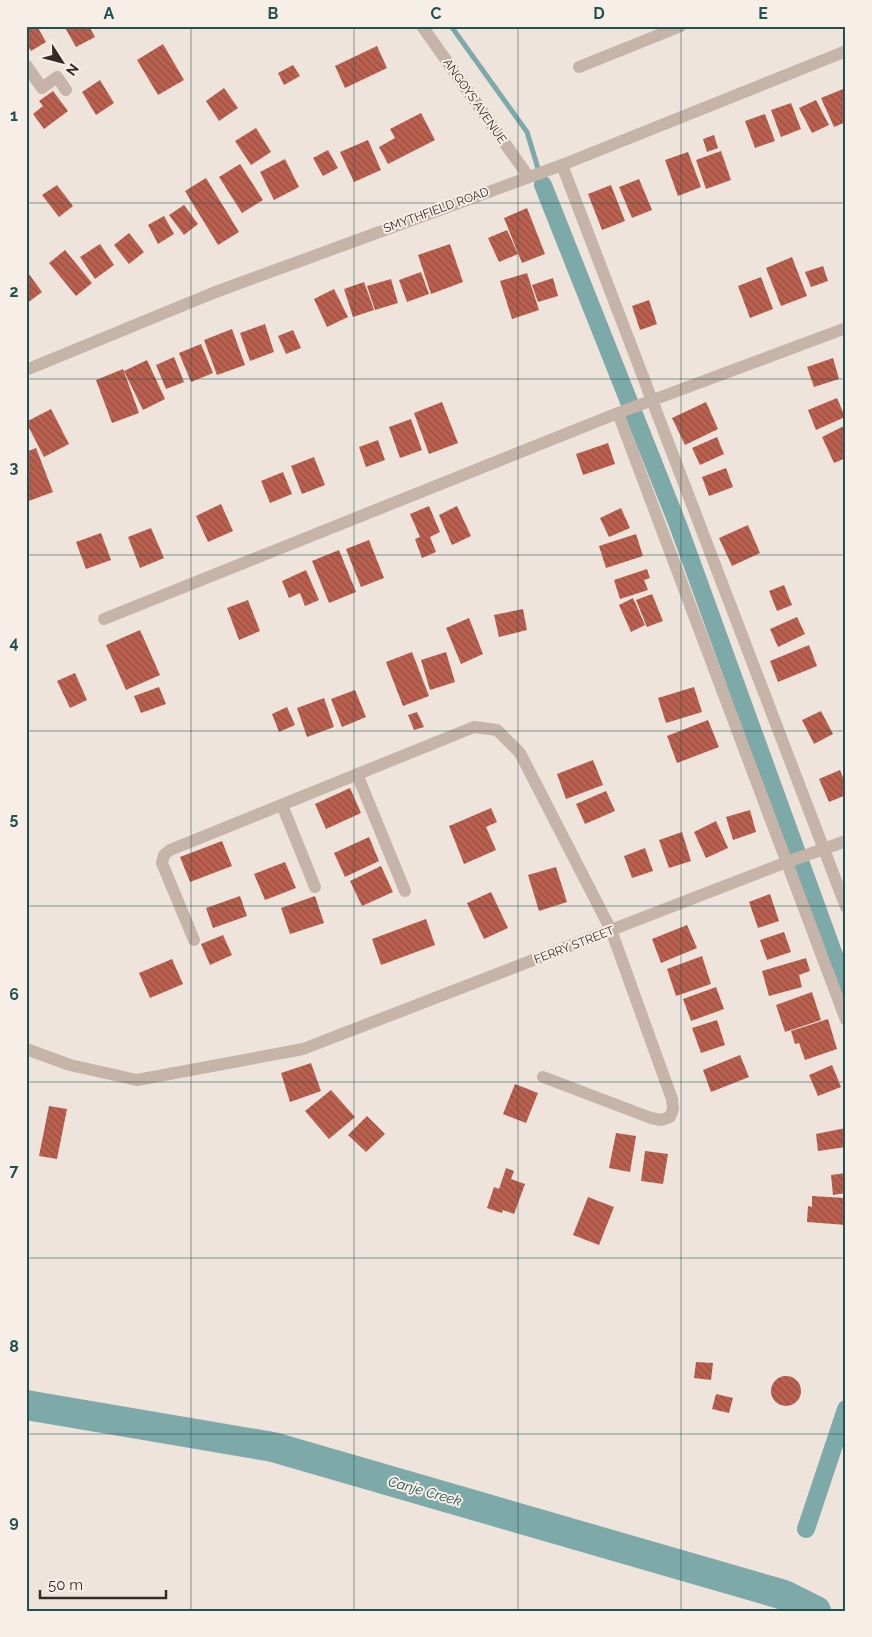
<svg xmlns="http://www.w3.org/2000/svg" width="872" height="1637" font-family="Raleway,sans-serif">
	<defs>
		<pattern id="building-back-hatch" width="6" height="6" patternUnits="userSpaceOnUse" patternTransform="scale(1.25)"><rect width="6" height="6" fill="#ba604f"/><path d="M-1 5l2 2M0 0l6 6M5-1l2 2" fill="none" stroke="#984f42"/></pattern>
	</defs>
	<rect width="100%" height="100%" fill="#efe4dc"/>
	<g fill="none" stroke-linecap="round" stroke-linejoin="round">
		<!-- stream -->
		<path stroke="#7da9a8" stroke-width="5" d="M451,26L527,132L543,185"/>
		<!-- canal -->
		<g stroke="#7da9a8" stroke-width="18">
			<path d="M543,185L678,525L846,988"/>
			<path d="M806,1529L846,1409"/>
		</g>
		<!-- river -->
		<path stroke="#7da9a8" stroke-width="30" d="M26,1405L273,1447L784,1595L816,1611"/>
	</g>
	<!-- building -->
	<g fill="url(#building-back-hatch)">
		<path d="M26,26H37L46,42L31,51L26,44Z"/>
		<path d="M64,26H89L95,37L76,47Z"/>
		<path d="M163,44L184,80L158,95L137,60Z"/>
		<path d="M377,46L387,68L345,88L335,66Z"/>
		<path d="M293,65L300,76L284,85L278,73Z"/>
		<path d="M100,80L114,103L96,115L82,92Z"/>
		<path d="M224,88L238,108L219,121L206,101Z"/>
		<path d="M843,89L846,95V122L834,127L821,98Z"/>
		<path d="M53,91L68,111L44,129L33,114L43,106L39,101Z"/>
		<path d="M816,100L829,125L812,133L799,108Z"/>
		<path d="M791,103L801,129L781,137L771,110Z"/>
		<path d="M421,113L435,140L388,164L379,147L395,138L390,129Z"/>
		<path d="M765,114L775,141L755,148L745,121Z"/>
		<path d="M256,128L271,152L251,165L235,141Z"/>
		<path d="M714,135L718,148L707,152L703,139Z"/>
		<path d="M368,140L381,170L354,182L340,152Z"/>
		<path d="M328,150L338,168L323,176L313,158Z"/>
		<path d="M721,151L731,180L706,189L696,160Z"/>
		<path d="M688,152L701,187L678,196L665,160Z"/>
		<path d="M285,159L299,187L274,200L260,172Z"/>
		<path d="M240,164L263,200L242,213L219,177Z"/>
		<path d="M206,178L239,232L218,245L185,191Z"/>
		<path d="M639,179L652,210L632,218L619,187Z"/>
		<path d="M57,185L73,206L59,217L42,195Z"/>
		<path d="M611,185L625,221L602,230L588,194Z"/>
		<path d="M184,205L198,224L184,235L169,215Z"/>
		<path d="M527,208L545,254L522,263L504,218Z"/>
		<path d="M164,216L174,234L158,244L148,225Z"/>
		<path d="M507,230L518,254L499,262L488,238Z"/>
		<path d="M129,233L144,252L129,264L114,245Z"/>
		<path d="M100,244L114,265L95,279L80,257Z"/>
		<path d="M450,244L463,282L431,294L418,255Z"/>
		<path d="M65,250L92,283L76,296L49,263Z"/>
		<path d="M792,257L807,296L781,306L766,268Z"/>
		<path d="M823,266L828,281L811,287L805,272Z"/>
		<path d="M26,270L42,292L26,304Z"/>
		<path d="M421,272L429,294L407,302L399,280Z"/>
		<path d="M527,273L539,310L512,319L500,281Z"/>
		<path d="M761,277L773,309L750,318L738,286Z"/>
		<path d="M553,278L558,296L538,302L532,285Z"/>
		<path d="M391,279L398,303L375,310L367,286Z"/>
		<path d="M364,282L374,310L353,317L344,289Z"/>
		<path d="M334,289L348,317L327,327L314,299Z"/>
		<path d="M649,300L657,324L640,330L632,306Z"/>
		<path d="M265,324L274,352L250,361L240,333Z"/>
		<path d="M232,329L245,365L217,375L204,340Z"/>
		<path d="M293,330L301,348L286,354L278,336Z"/>
		<path d="M201,344L213,373L191,382L179,353Z"/>
		<path d="M174,357L184,382L166,389L156,365Z"/>
		<path d="M833,358L839,379L814,387L807,367Z"/>
		<path d="M147,360L165,399L143,410L124,371Z"/>
		<path d="M123,369L139,413L112,423L96,380Z"/>
		<path d="M837,398L845,417L816,430L808,410Z"/>
		<path d="M442,402L458,443L429,454L414,413Z"/>
		<path d="M706,402L718,429L685,445L672,418Z"/>
		<path d="M51,409L69,444L44,457L26,422Z"/>
		<path d="M411,419L422,450L400,458L389,427Z"/>
		<path d="M846,425V458L834,463L822,437Z"/>
		<path d="M717,437L724,454L700,465L692,448Z"/>
		<path d="M378,440L385,460L366,467L359,447Z"/>
		<path d="M608,443L615,464L583,475L576,454Z"/>
		<path d="M36,448L53,492L26,502V452Z"/>
		<path d="M314,457L325,485L302,494L291,466Z"/>
		<path d="M726,468L733,487L709,496L702,477Z"/>
		<path d="M283,472L292,494L270,503L261,481Z"/>
		<path d="M221,504L233,531L208,542L196,516Z"/>
		<path d="M429,506L440,532L430,537L436,552L422,558L415,539L420,537L410,514Z"/>
		<path d="M457,506L471,536L452,545L439,515Z"/>
		<path d="M621,508L630,528L609,537L600,518Z"/>
		<path d="M748,525L760,553L732,566L719,538Z"/>
		<path d="M151,528L164,558L140,568L128,537Z"/>
		<path d="M101,533L111,560L86,569L76,542Z"/>
		<path d="M636,534L643,556L606,568L599,546Z"/>
		<path d="M369,540L384,578L361,587L346,549Z"/>
		<path d="M339,550L356,592L329,603L312,561Z"/>
		<path d="M647,569L650,578L644,580L648,590L620,599L614,580Z"/>
		<path d="M306,570L319,600L305,606L300,593L289,598L282,581Z"/>
		<path d="M784,585L792,605L777,611L769,591Z"/>
		<path d="M652,594L663,621L647,627L636,600Z"/>
		<path d="M633,598L645,625L631,632L619,605Z"/>
		<path d="M248,600L260,631L239,640L227,608Z"/>
		<path d="M523,609L527,630L499,637L494,615Z"/>
		<path d="M797,617L805,634L778,647L770,629Z"/>
		<path d="M469,618L483,654L461,664L446,628Z"/>
		<path d="M140,630L160,675L126,690L106,645Z"/>
		<path d="M809,645L817,666L778,682L770,661Z"/>
		<path d="M412,652L429,696L403,706L386,662Z"/>
		<path d="M446,652L455,682L430,690L421,660Z"/>
		<path d="M75,673L87,700L70,708L57,681Z"/>
		<path d="M159,687L166,704L141,713L134,696Z"/>
		<path d="M694,687L702,712L666,723L658,698Z"/>
		<path d="M355,690L366,717L342,727L331,699Z"/>
		<path d="M324,698L334,727L307,737L297,708Z"/>
		<path d="M287,707L295,725L279,732L272,714Z"/>
		<path d="M821,711L833,734L814,744L802,720Z"/>
		<path d="M417,712L424,727L414,730L408,715Z"/>
		<path d="M708,720L719,747L677,763L667,736Z"/>
		<path d="M593,760L603,785L566,799L557,774Z"/>
		<path d="M840,770L846,785V795L829,802L819,779Z"/>
		<path d="M350,788L361,813L326,829L315,804Z"/>
		<path d="M606,791L615,811L585,824L576,804Z"/>
		<path d="M491,808L497,822L486,827L496,850L464,864L449,826Z"/>
		<path d="M750,810L756,832L733,840L726,817Z"/>
		<path d="M716,821L728,848L706,858L694,832Z"/>
		<path d="M682,832L691,861L669,868L659,840Z"/>
		<path d="M369,837L379,861L345,877L334,853Z"/>
		<path d="M222,841L232,866L190,882L180,857Z"/>
		<path d="M645,848L653,871L632,878L624,856Z"/>
		<path d="M285,862L296,888L265,900L254,874Z"/>
		<path d="M381,866L393,892L362,906L350,881Z"/>
		<path d="M556,867L567,902L539,911L528,875Z"/>
		<path d="M491,892L508,928L484,939L467,903Z"/>
		<path d="M770,894L779,921L758,928L749,902Z"/>
		<path d="M240,896L247,916L213,928L206,908Z"/>
		<path d="M315,896L324,923L290,934L281,908Z"/>
		<path d="M426,919L435,945L381,965L372,939Z"/>
		<path d="M687,925L697,948L661,963L652,939Z"/>
		<path d="M784,932L791,952L767,960L760,940Z"/>
		<path d="M223,935L232,955L210,965L201,944Z"/>
		<path d="M702,956L711,984L676,996L667,969Z"/>
		<path d="M806,958L810,971L799,975L802,987L769,996L762,971Z"/>
		<path d="M172,959L183,984L150,998L139,973Z"/>
		<path d="M716,987L724,1009L691,1021L683,999Z"/>
		<path d="M812,992L821,1020L785,1032L776,1005Z"/>
		<path d="M828,1019L837,1049L805,1060L799,1043L795,1044L791,1031Z"/>
		<path d="M717,1020L725,1045L701,1053L692,1028Z"/>
		<path d="M740,1055L749,1077L711,1092L703,1070Z"/>
		<path d="M311,1063L321,1091L290,1102L281,1073Z"/>
		<path d="M832,1065L841,1087L818,1096L809,1075Z"/>
		<path d="M515,1084L538,1093L526,1123L503,1114Z"/>
		<path d="M331,1090L355,1117L329,1139L305,1111Z"/>
		<path d="M49,1106L67,1109L57,1159L39,1156Z"/>
		<path d="M367,1116L385,1134L366,1152L348,1135Z"/>
		<path d="M846,1128V1147L818,1151L816,1134Z"/>
		<path d="M616,1133L636,1136L630,1172L609,1168Z"/>
		<path d="M645,1151L668,1154L663,1184L641,1181Z"/>
		<path d="M506,1168L514,1171L511,1179L525,1184L514,1214L503,1210L502,1213L487,1208L494,1187L499,1189Z"/>
		<path d="M846,1173V1193L833,1195L831,1175Z"/>
		<path d="M812,1196L846,1198V1225L807,1222L808,1206L812,1207Z"/>
		<path d="M588,1197L614,1207L599,1245L573,1235Z"/>
		<path d="M696,1362L713,1363L711,1380L694,1378Z"/>
		<circle cx="786" cy="1391" r="15"/>
		<path d="M716,1394L733,1398L729,1413L712,1409Z"/>
	</g>
	<g fill="none" stroke-linecap="round" stroke-linejoin="round">
		<!-- minor -->
		<g stroke="#c6b4a9" stroke-width="12">
			<path d="M422,26L528,176"/>
			<path d="M26,65L42,88L57,77L66,90"/>
			<path d="M579,67L681,26"/>
			<path d="M562,165L846,907"/>
			<path d="M26,370L213,293L562,165L846,51"/>
			<path d="M618,413L846,1020"/>
			<path d="M104,619L618,413L846,328"/>
			<path d="M357,774L405,891"/>
			<path d="M282,805L315,887"/>
			<path d="M194,940L162,863L164,855L170,850L474,727L497,730L520,753L611,930L672,1099L673,1109L670,1117L661,1120L651,1118L543,1077"/>
			<path d="M26,1049L70,1065L137,1080L303,1049L787,862L846,841"/>
		</g>
	</g>
	<!-- grid -->
	<path fill="none" stroke="#225151" stroke-width="1" stroke-opacity="0.55" d="M191,26V1611M354,26V1611M518,26V1611M681,26V1611M26,203H846M26,379H846M26,555H846M26,731H846M26,906H846M26,1082H846M26,1258H846M26,1434H846"/>
	<g text-anchor="middle" stroke-width="4" stroke-linejoin="round" paint-order="stroke">
		<!-- street labels -->
		<g font-size="12" fill="#342b28" stroke="#f7efe7">
			<text transform="translate(475 101) rotate(55)" y="4">ANGOYS AVENUE</text>
			<text transform="translate(436 210) rotate(-20)" y="4">SMYTHFIELD ROAD</text>
			<text transform="translate(574 945) rotate(-21)" y="4">FERRY STREET</text>
		</g>
		<!-- water labels -->
		<g font-size="14" font-style="italic" fill="#225151" stroke="#f7efe7">
			<text transform="translate(425 1491) rotate(16)" y="5">Canje Creek</text>
		</g>
	</g>
	<!-- border -->
	<rect width="872" height="1637" fill="none" stroke="#f7efe7" stroke-width="55"/>
	<!-- north arrow -->
	<g transform="translate(62 62) rotate(126)" stroke="#f7efe7" stroke-width="4" paint-order="stroke">
	<path d="M0-4L9 19L0 12L-9 19Z" fill="#342b28"/>
	<text y="-8" font-size="14" font-weight="bold" text-anchor="middle" fill="#342b28">N</text>
	</g>
	<!-- scale -->
	<path d="M40 1590v8h126v-8" fill="none" stroke="#342b28" stroke-width="2.5"/>
	<text x="48" y="1590" font-size="15" fill="#342b28" stroke="#f7efe7" stroke-width="4" paint-order="stroke">50 m</text>
	<rect x="28" y="28" width="816" height="1582" fill="none" stroke="#225151" stroke-width="2"/>
	<g font-size="16" text-anchor="middle" font-weight="bold" fill="#225151">
		<text x="109" y="19">A</text>
		<text x="273" y="19">B</text>
		<text x="436" y="19">C</text>
		<text x="599" y="19">D</text>
		<text x="763" y="19">E</text>
		<text x="14" y="121">1</text>
		<text x="14" y="297">2</text>
		<text x="14" y="473">3</text>
		<text x="14" y="648">4</text>
		<text x="14" y="824">5</text>
		<text x="14" y="1000">6</text>
		<text x="14" y="1176">7</text>
		<text x="14" y="1352">8</text>
		<text x="14" y="1527">9</text>
	</g>
</svg>
